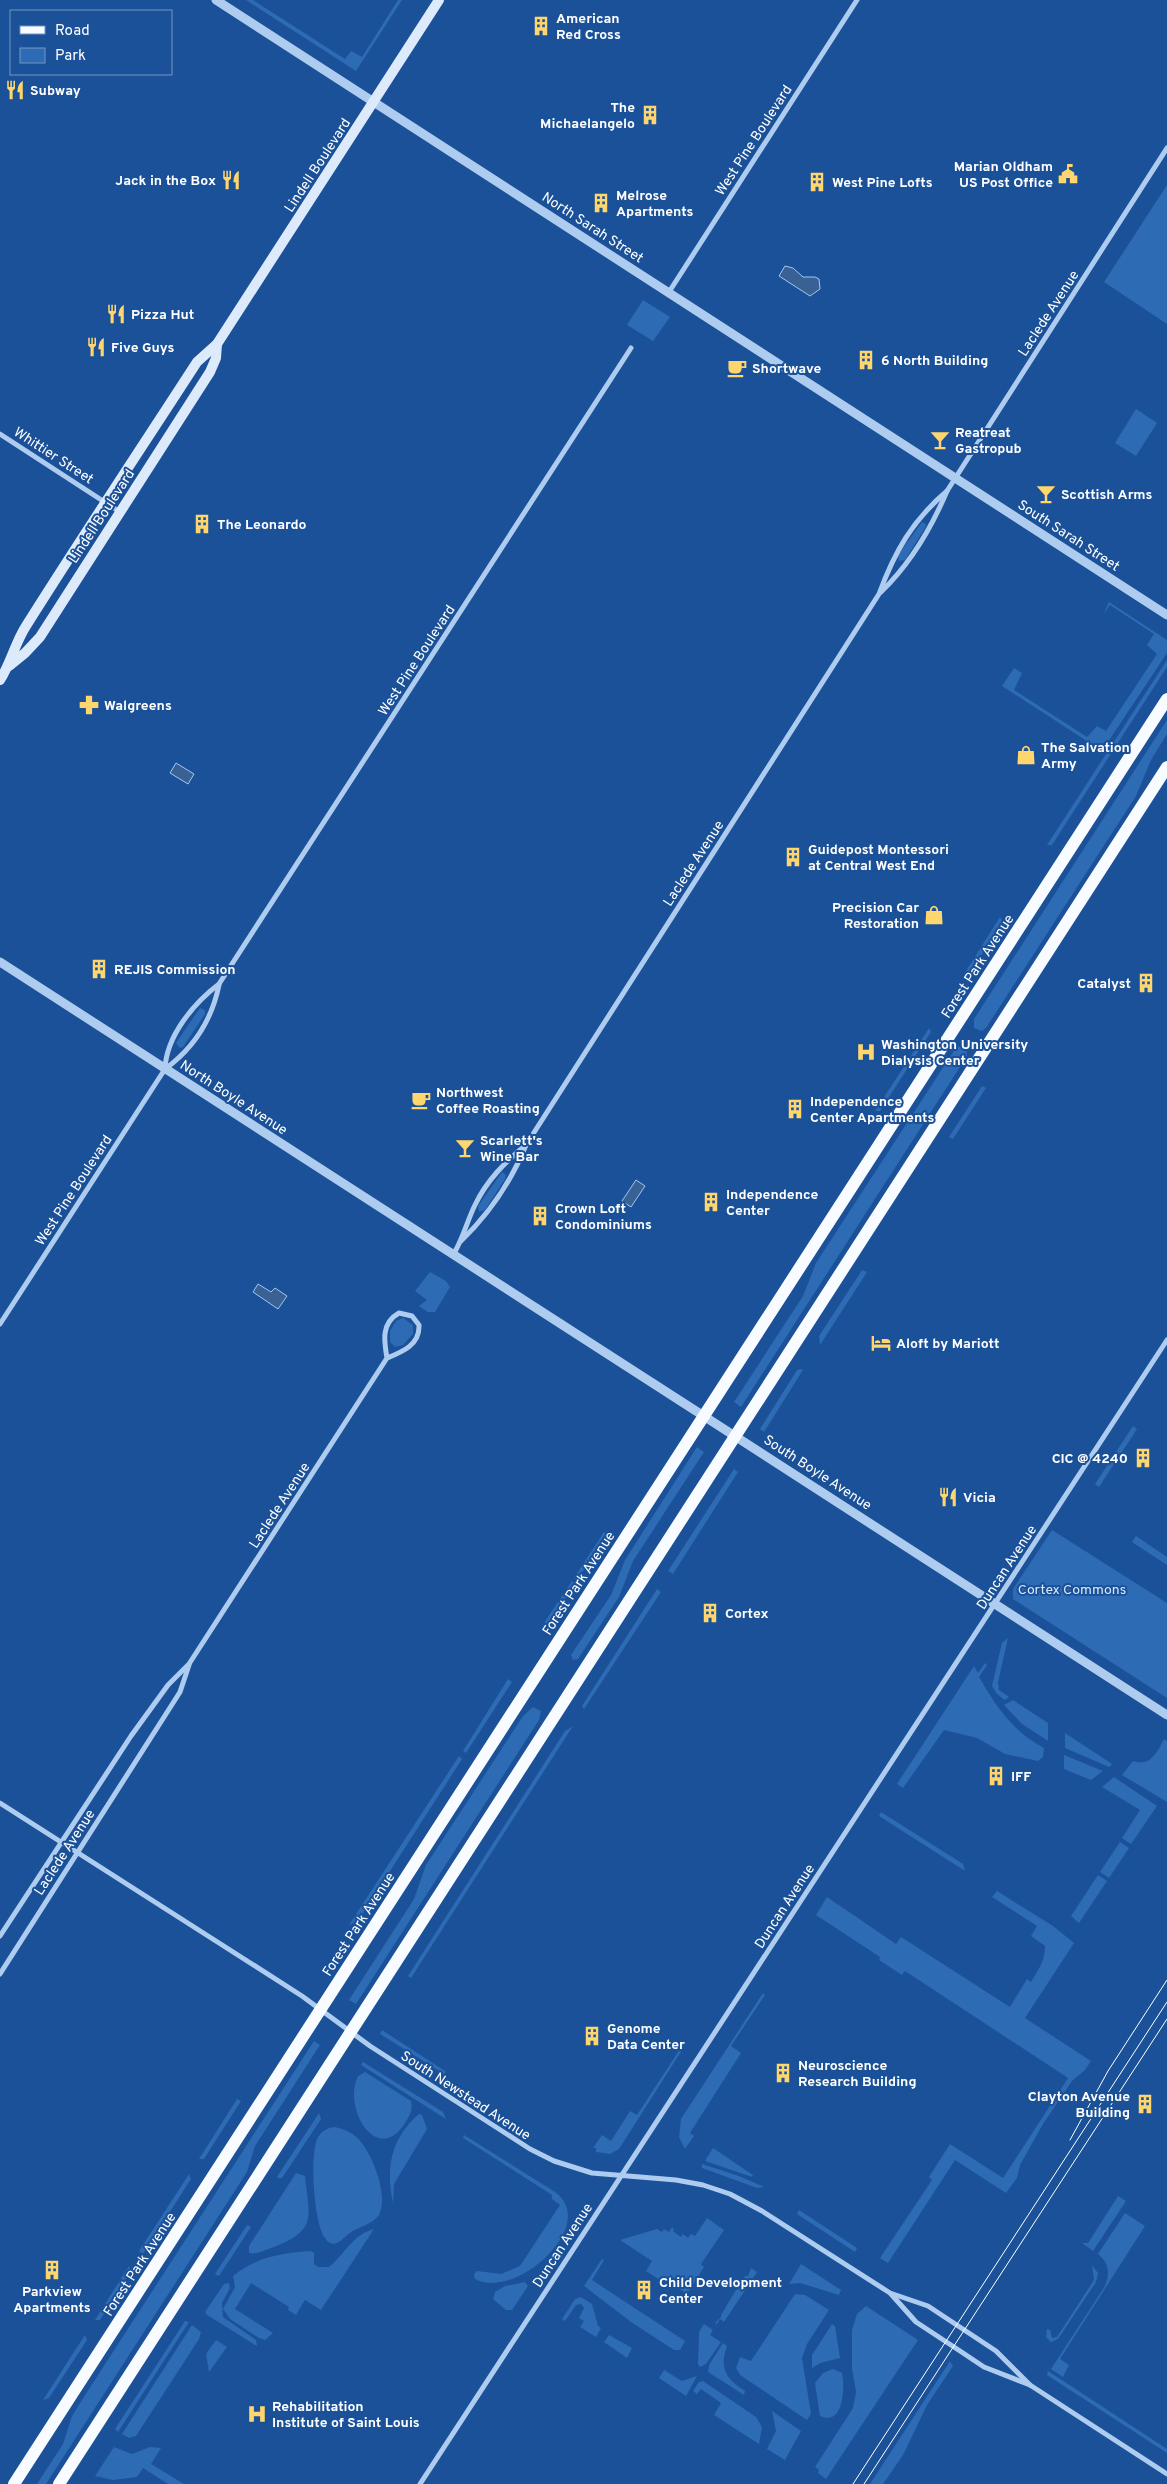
<svg xmlns="http://www.w3.org/2000/svg" width="1167" height="2484" font-family="Overpass,sans-serif">
	<rect width="100%" height="100%" fill="#1a5198"/>
	<!-- green -->
	<g fill="#2e6bb5">
		<path d="M246,0H253L345,59L351,51L362,57L398,0H402L356,71Z"/>
		<path d="M1167,185V324L1104,282Z"/>
		<path d="M643,300L670,317L653,341L627,325Z"/>
		<path d="M1136,409L1157,423L1136,456L1115,443Z"/>
		<path d="M922,522L926,524L925,528L905,560L899,561L898,555Z"/>
		<path d="M1109,602L1167,640V653L1102,751L1002,686L1014,668L1022,673L1014,690L1087,737L1097,726L1106,731L1157,654L1147,645L1154,634L1110,605L1103,615Z"/>
		<path d="M1167,660V667L1052,845H1047Z"/>
		<path d="M1167,720V734L1151,760L1136,796L986,1028L982,1031L974,1028V1019Z"/>
		<path d="M1000,917L1003,922L969,974L966,971Z"/>
		<path d="M200,1008L205,1010V1014L183,1047L180,1048L176,1043Z"/>
		<path d="M929,1028L931,1032L880,1111H875Z"/>
		<path d="M957,1046L966,1049L967,1056L741,1407L734,1402L803,1296L816,1263Z"/>
		<path d="M982,1086L986,1088L953,1139L949,1137Z"/>
		<path d="M502,1172L506,1175L505,1179L485,1210L479,1212L478,1206Z"/>
		<path d="M862,1270L867,1272L820,1345L819,1336Z"/>
		<path d="M430,1272L446,1281L450,1287L435,1312H428L419,1306L427,1300L415,1291Z"/>
		<path d="M403,1318L413,1325V1334L403,1345L395,1347L390,1342V1331L396,1321Z"/>
		<path d="M801,1369L803,1370L764,1432L760,1429L797,1370Z"/>
		<path d="M1133,1426L1137,1429L1099,1487L1095,1484Z"/>
		<path d="M697,1447L704,1452L633,1561L619,1597L578,1659L573,1660L571,1655L611,1595L625,1560Z"/>
		<path d="M734,1469L738,1472L673,1574L668,1571Z"/>
		<path d="M1052,1530L1167,1603V1698L1013,1599V1589Z"/>
		<path d="M604,1532L607,1534L577,1580L574,1578Z"/>
		<path d="M1136,1536L1167,1557V1565L1132,1542Z"/>
		<path d="M572,1581L575,1584L544,1632L540,1629Z"/>
		<path d="M657,1589L661,1592L584,1709L582,1706Z"/>
		<path d="M1008,1638L998,1682L999,1690L1009,1697L1005,1700L997,1694L992,1686L1002,1643Z"/>
		<path d="M985,1663L987,1665L979,1677C996,1706 1013,1732 1044,1748L1043,1757L1038,1761L1005,1754L977,1738L944,1730L903,1788L897,1784L974,1666L978,1673Z"/>
		<path d="M508,1679L512,1682L466,1753L463,1751Z"/>
		<path d="M1013,1700L1048,1723V1741L1022,1724L1004,1705Z"/>
		<path d="M533,1707L541,1711L539,1720L356,2004L349,2000L414,1899L426,1865L523,1716Z"/>
		<path d="M573,1726L411,1978L408,1976L565,1731Z"/>
		<path d="M1065,1733L1112,1764L1109,1767L1065,1748Z"/>
		<path d="M1164,1739L1167,1741V1802L1122,1775L1133,1761C1151,1767 1157,1752 1164,1739Z"/>
		<path d="M1064,1755L1103,1771L1091,1780L1064,1769Z"/>
		<path d="M459,1756L462,1759L358,1921L349,1925Z"/>
		<path d="M1114,1777L1157,1806L1131,1844L1122,1838L1140,1810L1102,1787Z"/>
		<path d="M881,1812L963,1864L965,1871L879,1816Z"/>
		<path d="M1120,1842L1129,1848L1109,1878L1100,1872Z"/>
		<path d="M1098,1875L1107,1881L1079,1923L1071,1916Z"/>
		<path d="M997,1891L1053,1926L1074,1943L1025,2018L1091,2061L1085,2070L1072,2081L1043,2124L1020,2165L1017,2178L1006,2193L955,2160L888,2263L880,2258L932,2180L929,2177L950,2144L1003,2178L1068,2078L905,1971L902,1975L879,1960L880,1957L816,1915L827,1897L896,1944L901,1937L1010,2007L1027,1979L1031,1982C1039,1969 1045,1960 1045,1946L1031,1936L1037,1926L992,1897Z"/>
		<path d="M763,1993L765,1995L731,2046L741,2053L690,2133L694,2136L685,2149L679,2137L681,2119Z"/>
		<path d="M382,2030L445,2071L446,2072L444,2074L380,2034Z"/>
		<path d="M314,2041L320,2045L255,2146L247,2172L46,2484H37L63,2444L72,2416L89,2389Z"/>
		<path d="M680,2049L682,2050L619,2149L610,2154L596,2152V2148H593L602,2135L611,2141L630,2111L637,2115Z"/>
		<path d="M363,2062L443,2112L446,2119L361,2065Z"/>
		<path d="M365,2072L411,2101C413,2110 410,2115 405,2123C377,2167 342,2108 358,2076Z"/>
		<path d="M237,2099L241,2101L204,2159H199Z"/>
		<path d="M319,2113L321,2119L282,2178H279L277,2177Z"/>
		<path d="M419,2114L422,2115L427,2129L394,2184L393,2203C386,2168 390,2139 419,2114Z"/>
		<path d="M334,2127C345,2129 354,2133 361,2142C373,2156 389,2197 379,2215C373,2224 358,2227 350,2233C344,2237 341,2242 334,2244C330,2243 327,2242 325,2238C314,2224 309,2153 318,2137C322,2131 327,2128 334,2127Z"/>
		<path d="M464,2135L555,2192C600,2224 516,2301 475,2279L474,2274L477,2271L501,2274L520,2266L560,2205L552,2199V2195L463,2138Z"/>
		<path d="M713,2148L753,2175L752,2177L705,2161Z"/>
		<path d="M702,2164L739,2176L764,2187L757,2188L702,2168Z"/>
		<path d="M296,2173L305,2176C309,2217 318,2230 274,2247C267,2249 256,2255 249,2253V2246Z"/>
		<path d="M189,2174L191,2179L143,2254L139,2251Z"/>
		<path d="M1118,2196L1126,2201L1093,2251L1082,2243H1088Z"/>
		<path d="M799,2210L857,2248L855,2252L797,2214Z"/>
		<path d="M1125,2213L1145,2226L1060,2359L1069,2365L1063,2377L1051,2369L1105,2286C1110,2273 1109,2263 1098,2254Z"/>
		<path d="M707,2218L724,2230L701,2264L704,2267L687,2294L665,2279L663,2282L646,2271L652,2261L620,2240L657,2229L662,2232L664,2229L669,2232L672,2227L674,2229L673,2231L681,2237L683,2234L688,2238L691,2234L695,2236Z"/>
		<path d="M247,2225L251,2227L219,2276L215,2274Z"/>
		<path d="M374,2229L321,2310L305,2300L296,2315L288,2310L289,2307L251,2283L235,2309L273,2333L265,2340L259,2338L230,2319L223,2309L235,2287L233,2276C256,2257 282,2253 311,2251L314,2253V2264L318,2267H329C345,2254 352,2235 374,2229Z"/>
		<path d="M602,2259L604,2260L592,2280L685,2341L680,2350H674L631,2322L584,2286Z"/>
		<path d="M801,2264L841,2290L839,2295L800,2283L789,2284Z"/>
		<path d="M1092,2265L1098,2273L1096,2282L1058,2339L1051,2342L1046,2337L1047,2329L1050,2330L1052,2338L1057,2337L1094,2280Z"/>
		<path d="M129,2266L131,2271L100,2320H95Z"/>
		<path d="M751,2268L757,2272L724,2322L720,2319L717,2324L715,2323L721,2317V2315L736,2290L739,2289V2287L745,2276H748Z"/>
		<path d="M525,2282L528,2286L512,2310H506L493,2299L495,2292L505,2286Z"/>
		<path d="M229,2283L230,2288L222,2303L223,2317L256,2340L257,2346L207,2315L205,2312L224,2284Z"/>
		<path d="M795,2294L805,2295L829,2310L807,2344L802,2358L811,2414L807,2420L740,2375L736,2368L740,2357L751,2361Z"/>
		<path d="M581,2297L592,2304L598,2326L601,2328L596,2337L580,2327L584,2321L579,2318L584,2308L581,2304L576,2305L565,2321L562,2319L575,2299Z"/>
		<path d="M866,2306L918,2340L826,2479L818,2473L819,2470L815,2467L853,2408L856,2392L852,2368V2330L857,2314Z"/>
		<path d="M185,2321L189,2322L118,2432L115,2429Z"/>
		<path d="M704,2324L713,2330L710,2335L721,2342L706,2364L700,2367L698,2364L699,2332Z"/>
		<path d="M832,2324L835,2326L840,2358L820,2363L812,2368V2355Z"/>
		<path d="M192,2325L201,2332L199,2339L136,2436L129,2438L122,2434Z"/>
		<path d="M85,2335L87,2340L49,2398L43,2400Z"/>
		<path d="M609,2335L632,2348L627,2358L604,2342Z"/>
		<path d="M216,2340L227,2347L209,2372L206,2354Z"/>
		<path d="M723,2343L727,2346C719,2368 726,2379 745,2391L744,2395L708,2372L709,2365Z"/>
		<path d="M950,2361L953,2366L927,2405L903,2455L883,2484H870Z"/>
		<path d="M833,2369L842,2373C845,2386 844,2427 820,2416L815,2383L823,2373Z"/>
		<path d="M664,2370L682,2381L697,2376L686,2396L659,2378Z"/>
		<path d="M1048,2371L1167,2449V2453L1047,2375Z"/>
		<path d="M703,2381L756,2417L762,2427L759,2444L714,2415L721,2403L701,2389L697,2394L693,2391L699,2382Z"/>
		<path d="M772,2411L801,2431L785,2460L767,2449L776,2431Z"/>
		<path d="M114,2447L132,2454L150,2447L161,2448L151,2464L184,2484H168L143,2468L137,2477L113,2480L95,2476Z"/>
	</g>
	<!-- water -->
	<g fill="#3a6194" stroke="#a1c7f2">
		<path d="M785,266L793,268L803,277H815L819,279L820,289L810,296L779,276Z"/>
		<path d="M176,763L194,774L188,784L170,773Z"/>
		<path d="M636,1180L645,1186L631,1207L622,1201Z"/>
		<path d="M258,1284L271,1292L275,1288L287,1296L278,1309L253,1292Z"/>
	</g>
	<g fill="none" stroke-linecap="round" stroke-linejoin="round">
		<!-- minor -->
		<g stroke="#aeccf0" stroke-width="5">
			<path d="M669,292L857,0"/>
			<path d="M0,434L120,512"/>
			<path d="M881,592C911,563 931,529 947,491L1167,148"/>
			<path d="M165,1068C167,1035 194,1003 219,984L631,348"/>
			<path d="M461,1241C490,1213 511,1182 526,1145L879,594C895,551 912,521 947,491"/>
			<path d="M453,1255C463,1239 467,1221 475,1205C487,1180 505,1162 526,1145"/>
			<path d="M0,1324L165,1069C194,1048 212,1019 219,985"/>
			<path d="M0,1803L302,1996L370,2046L530,2149L554,2161L592,2173L676,2180L703,2185L730,2194L762,2211L890,2293L928,2306L996,2351L1030,2385"/>
			<path d="M0,1936L131,1736L168,1685L189,1664L387,1358C402,1352 420,1345 419,1325L412,1316L399,1313C381,1323 384,1341 387,1358"/>
			<path d="M0,1974L180,1692L189,1665"/>
			<path d="M891,2294L916,2322L954,2347L984,2367L1030,2385L1167,2474"/>
			<path d="M420,2484L1167,1340"/>
		</g>
		<!-- tertiary -->
		<g stroke="#aeccf0" stroke-width="9">
			<path d="M216,0L1167,615"/>
			<path d="M0,962L1167,1715"/>
		</g>
		<!-- secondary -->
		<g stroke="#dceafb" stroke-width="10">
			<path d="M9,666L25,653L40,637L210,372L216,358L217,344"/>
			<path d="M0,680C11,663 15,643 26,626C82,537 140,450 197,362L217,344L439,0"/>
		</g>
		<!-- primary -->
		<g stroke="#f8fbff" stroke-width="12">
			<path d="M14,2484L1167,699"/>
			<path d="M59,2484L1167,767"/>
		</g>
		<!-- tram -->
		<g stroke="#fff" stroke-width="1">
			<path d="M1070,2140L1108,2071L1167,1980"/>
			<path d="M853,2484L1167,2002"/>
			<path d="M864,2484L1167,2019"/>
		</g>
	</g>
	<!-- icons -->
	<defs>
		<symbol id="building-bare" viewBox="-9 -9 18 18"><path d="M-4-6H4V6H1V3H-1V6H-4ZM-2.5-4.3h1.7v1.8h-1.7ZM.8-4.3h1.7v1.8H.8ZM-2.5-1h1.7V.8h-1.7ZM.8-1h1.7V.8H.8Z" fill="#ffd56e" stroke="#1a5198" stroke-width="2.5" paint-order="stroke"/></symbol>
		<symbol id="restaurant-bare" viewBox="-9 -9 18 18"><path d="M-5-6h1v4h1v-4h1v4h1v-4h1v5L-1.5 .5V6h-2V.5L-5-1ZM5-6V6H3V1.5H1.5Q1.5-4 5-6Z" fill="#ffd56e" stroke="#1a5198" stroke-width="2.5" paint-order="stroke"/></symbol>
		<symbol id="civic-bare" viewBox="-9 -9 18 18"><path d="M-.6-6.5H3V-4.5H.6V-3L4-1V1h2V6H-6V1h2V-1L-.6-3ZM-1.2 2.5V6h2.4V2.5Z" fill="#ffd56e" stroke="#1a5198" stroke-width="2.5" paint-order="stroke"/></symbol>
		<symbol id="cafe-bare" viewBox="-9 -9 18 18"><path d="M-5.5-4.5H6V0H3Q3 3.5 0 3.5H-2.5Q-5.5 3.5-5.5 0ZM3-3.2v2h1.7v-2ZM-6 4.5H4V6H-6Z" fill="#ffd56e" stroke="#1a5198" stroke-width="2.5" paint-order="stroke"/></symbol>
		<symbol id="bar-bare" viewBox="-9 -9 18 18"><path d="M-6-5H6L.8 .8V4.5H3.5V6h-7V4.5H-.8V.8Z" fill="#ffd56e" stroke="#1a5198" stroke-width="2.5" paint-order="stroke"/></symbol>
		<symbol id="pharmacy-bare" viewBox="-9 -9 18 18"><path d="M-2-6h4v4h4v4h-4v4h-4v-4h-4v-4h4Z" fill="#ffd56e" stroke="#1a5198" stroke-width="2.5" paint-order="stroke"/></symbol>
		<symbol id="shop-bare" viewBox="-9 -9 18 18"><path d="M-5-2.5h2.3a2.7 3.5 0 0 1 5.4 0H5L5.5 6h-11ZM-1.5-2.5h3a1.5 2.3 0 0 0-3 0Z" fill="#ffd56e" stroke="#1a5198" stroke-width="2.5" paint-order="stroke"/></symbol>
		<symbol id="hospital-bare" viewBox="-9 -9 18 18"><path d="M-5-5h3v3.5h4V-5h3V5h-3V1.5h-4V5h-3Z" fill="#ffd56e" stroke="#1a5198" stroke-width="2.5" paint-order="stroke"/></symbol>
		<symbol id="hotel-bare" viewBox="-9 -9 18 18"><path d="M-6-4.5h1.5V1H6V5H4.5V3h-9V5H-6ZM-4 0a1.8 1.8 0 1 1 3.6 0ZM.5 0V-2.5h3Q6-2.5 6 0Z" fill="#ffd56e" stroke="#1a5198" stroke-width="2.5" paint-order="stroke"/></symbol>
	</defs>
	<g fill-rule="evenodd">
		<use href="#building-bare" x="527" y="12" width="28" height="28"/>
		<use href="#restaurant-bare" x="1" y="76" width="28" height="28"/>
		<use href="#building-bare" x="636" y="101" width="28" height="28"/>
		<use href="#civic-bare" x="1054" y="160" width="28" height="28"/>
		<use href="#restaurant-bare" x="217" y="166" width="28" height="28"/>
		<use href="#building-bare" x="803" y="168" width="28" height="28"/>
		<use href="#building-bare" x="587" y="189" width="28" height="28"/>
		<use href="#restaurant-bare" x="102" y="300" width="28" height="28"/>
		<use href="#restaurant-bare" x="82" y="333" width="28" height="28"/>
		<use href="#building-bare" x="852" y="346" width="28" height="28"/>
		<use href="#cafe-bare" x="723" y="354" width="28" height="28"/>
		<use href="#bar-bare" x="926" y="426" width="28" height="28"/>
		<use href="#bar-bare" x="1032" y="480" width="28" height="28"/>
		<use href="#building-bare" x="188" y="510" width="28" height="28"/>
		<use href="#pharmacy-bare" x="75" y="691" width="28" height="28"/>
		<use href="#shop-bare" x="1012" y="741" width="28" height="28"/>
		<use href="#building-bare" x="779" y="843" width="28" height="28"/>
		<use href="#shop-bare" x="920" y="901" width="28" height="28"/>
		<use href="#building-bare" x="85" y="955" width="28" height="28"/>
		<use href="#building-bare" x="1132" y="969" width="28" height="28"/>
		<use href="#hospital-bare" x="852" y="1038" width="28" height="28"/>
		<use href="#cafe-bare" x="407" y="1086" width="28" height="28"/>
		<use href="#building-bare" x="781" y="1095" width="28" height="28"/>
		<use href="#bar-bare" x="451" y="1134" width="28" height="28"/>
		<use href="#building-bare" x="697" y="1188" width="28" height="28"/>
		<use href="#building-bare" x="526" y="1202" width="28" height="28"/>
		<use href="#hotel-bare" x="867" y="1329" width="28" height="28"/>
		<use href="#building-bare" x="1129" y="1444" width="28" height="28"/>
		<use href="#restaurant-bare" x="934" y="1483" width="28" height="28"/>
		<use href="#building-bare" x="696" y="1599" width="28" height="28"/>
		<use href="#building-bare" x="982" y="1762" width="28" height="28"/>
		<use href="#building-bare" x="578" y="2022" width="28" height="28"/>
		<use href="#building-bare" x="769" y="2059" width="28" height="28"/>
		<use href="#building-bare" x="1131" y="2090" width="28" height="28"/>
		<use href="#building-bare" x="38" y="2256" width="28" height="28"/>
		<use href="#building-bare" x="630" y="2276" width="28" height="28"/>
		<use href="#hospital-bare" x="243" y="2400" width="28" height="28"/>
	</g>
	<g text-anchor="middle" stroke-width="4" stroke-linejoin="round" paint-order="stroke">
		<!-- poi labels -->
		<g font-size="14" font-weight="bold" fill="#fff" stroke="#1a5198" text-anchor="start">
			<text x="556" y="23">American<tspan x="556" dy="16">Red Cross</tspan></text>
			<text x="30" y="95">Subway</text>
			<text x="635" y="112" text-anchor="end">The<tspan x="635" dy="16">Michaelangelo</tspan></text>
			<text x="1053" y="171" text-anchor="end">Marian Oldham<tspan x="1053" dy="16">US Post Office</tspan></text>
			<text x="216" y="185" text-anchor="end">Jack in the Box</text>
			<text x="832" y="187">West Pine Lofts</text>
			<text x="616" y="200">Melrose<tspan x="616" dy="16">Apartments</tspan></text>
			<text x="131" y="319">Pizza Hut</text>
			<text x="111" y="352">Five Guys</text>
			<text x="881" y="365">6 North Building</text>
			<text x="752" y="373">Shortwave</text>
			<text x="955" y="437">Reatreat<tspan x="955" dy="16">Gastropub</tspan></text>
			<text x="1061" y="499">Scottish Arms</text>
			<text x="217" y="529">The Leonardo</text>
			<text x="104" y="710">Walgreens</text>
			<text x="1041" y="752">The Salvation<tspan x="1041" dy="16">Army</tspan></text>
			<text x="808" y="854">Guidepost Montessori<tspan x="808" dy="16">at Central West End</tspan></text>
			<text x="919" y="912" text-anchor="end">Precision Car<tspan x="919" dy="16">Restoration</tspan></text>
			<text x="114" y="974">REJIS Commission</text>
			<text x="1131" y="988" text-anchor="end">Catalyst</text>
			<text x="881" y="1049">Washington University<tspan x="881" dy="16">Dialysis Center</tspan></text>
			<text x="436" y="1097">Northwest<tspan x="436" dy="16">Coffee Roasting</tspan></text>
			<text x="810" y="1106">Independence<tspan x="810" dy="16">Center Apartments</tspan></text>
			<text x="480" y="1145">Scarlett's<tspan x="480" dy="16">Wine Bar</tspan></text>
			<text x="726" y="1199">Independence<tspan x="726" dy="16">Center</tspan></text>
			<text x="555" y="1213">Crown Loft<tspan x="555" dy="16">Condominiums</tspan></text>
			<text x="896" y="1348">Aloft by Mariott</text>
			<text x="1128" y="1463" text-anchor="end">CIC @ 4240</text>
			<text x="963" y="1502">Vicia</text>
			<text x="725" y="1618">Cortex</text>
			<text x="1011" y="1781">IFF</text>
			<text x="607" y="2033">Genome<tspan x="607" dy="16">Data Center</tspan></text>
			<text x="798" y="2070">Neuroscience<tspan x="798" dy="16">Research Building</tspan></text>
			<text x="1130" y="2101" text-anchor="end">Clayton Avenue<tspan x="1130" dy="16">Building</tspan></text>
			<text x="659" y="2287">Child Development<tspan x="659" dy="16">Center</tspan></text>
			<text x="52" y="2296" text-anchor="middle">Parkview<tspan x="52" dy="16">Apartments</tspan></text>
			<text x="272" y="2411">Rehabilitation<tspan x="272" dy="16">Institute of Saint Louis</tspan></text>
		</g>
		<!-- street labels -->
		<g font-size="14" fill="#fff" stroke="#1a5198">
			<text transform="translate(753 140) rotate(-57)" y="5">West Pine Boulevard</text>
			<text transform="translate(317 165) rotate(-57)" y="5">Lindell Boulevard</text>
			<text transform="translate(593 227) rotate(33)" y="5">North Sarah Street</text>
			<text transform="translate(1048 313) rotate(-57)" y="5">Laclede Avenue</text>
			<text transform="translate(54 455) rotate(33)" y="5">Whittier Street</text>
			<text transform="translate(101 516) rotate(-57)" y="5">Lindell Boulevard</text>
			<text transform="translate(1069 535) rotate(33)" y="5">South Sarah Street</text>
			<text transform="translate(416 660) rotate(-57)" y="5">West Pine Boulevard</text>
			<text transform="translate(693 863) rotate(-57)" y="5">Laclede Avenue</text>
			<text transform="translate(977 966) rotate(-57)" y="5">Forest Park Avenue</text>
			<text transform="translate(234 1097) rotate(33)" y="5">North Boyle Avenue</text>
			<text transform="translate(73 1190) rotate(-57)" y="5">West Pine Boulevard</text>
			<text transform="translate(818 1472) rotate(33)" y="5">South Boyle Avenue</text>
			<text transform="translate(279 1505) rotate(-57)" y="5">Laclede Avenue</text>
			<text transform="translate(1006 1567) rotate(-57)" y="5">Duncan Avenue</text>
			<text transform="translate(578 1583) rotate(-57)" y="5">Forest Park Avenue</text>
			<text transform="translate(64 1852) rotate(-57)" y="5">Laclede Avenue</text>
			<text transform="translate(784 1906) rotate(-57)" y="5">Duncan Avenue</text>
			<text transform="translate(358 1924) rotate(-57)" y="5">Forest Park Avenue</text>
			<text transform="translate(466 2095) rotate(33)" y="5">South Newstead Avenue</text>
			<text transform="translate(562 2245) rotate(-57)" y="5">Duncan Avenue</text>
			<text transform="translate(139 2264) rotate(-57)" y="5">Forest Park Avenue</text>
		</g>
		<!-- park labels -->
		<g font-size="14" fill="#d5e7fb" stroke="#1a5198">
			<text x="1072" y="1594">Cortex Commons</text>
		</g>
	</g>
	<!-- legend -->
	<rect x="10" y="10" width="162" height="65" fill="#1a5198" stroke="#7697c1"/>
	<rect x="20" y="26" width="25" height="8" fill="#f8fbff" stroke="#7697c1"/>
	<text x="55" y="35" font-size="15" fill="#ffffff">Road</text>
	<rect x="20" y="48" width="25" height="15" fill="#2e6bb5" stroke="#7697c1"/>
	<text x="55" y="60" font-size="15" fill="#ffffff">Park</text>
</svg>
